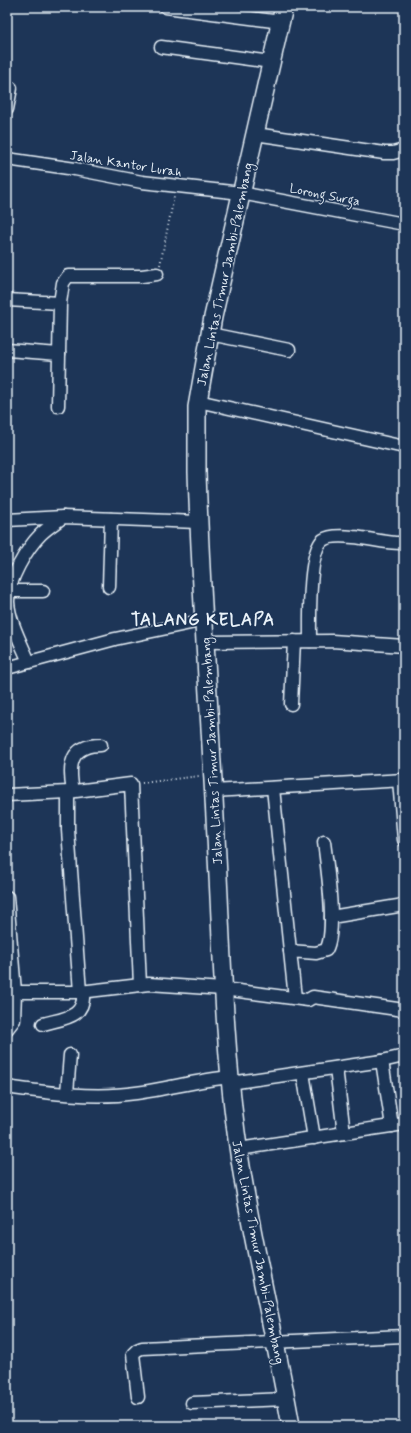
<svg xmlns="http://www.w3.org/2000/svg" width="411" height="1433" font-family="Mynerve,sans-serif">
	<rect width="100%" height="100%" fill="#1d3557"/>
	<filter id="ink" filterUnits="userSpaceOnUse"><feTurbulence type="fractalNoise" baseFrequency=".025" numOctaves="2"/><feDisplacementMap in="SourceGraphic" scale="8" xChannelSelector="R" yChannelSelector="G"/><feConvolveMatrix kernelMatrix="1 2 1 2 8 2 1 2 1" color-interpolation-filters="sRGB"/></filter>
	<g filter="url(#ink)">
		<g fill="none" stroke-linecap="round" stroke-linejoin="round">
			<defs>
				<g id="minor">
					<path d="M166,7L281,22"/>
					<path d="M161,47L271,62"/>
					<path d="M7,109L11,88"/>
					<path d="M255,134L384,153H393L404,150"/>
					<path d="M7,159L75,169L142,182L241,193L404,224"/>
					<path d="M7,300L60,303L63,283L68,276H142L157,274"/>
					<path d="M210,334L289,350"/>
					<path d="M7,350L59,354"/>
					<path d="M198,401L404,447"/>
					<path d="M58,406L60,303"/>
					<path d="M7,520L63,517L198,522"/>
					<path d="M109,587L111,519"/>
					<path d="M7,591H43"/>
					<path d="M310,641C310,622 308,551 323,540C330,535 344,536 353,537C369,538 387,544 404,543"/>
					<path d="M205,642L332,641L404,646"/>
					<path d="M29,662C22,645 9,621 8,602C7,581 27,548 41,534C47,528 55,523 63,517"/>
					<path d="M7,668L115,639L205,620"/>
					<path d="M291,704L294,641"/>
					<path d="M399,780L404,840"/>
					<path d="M273,788L290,951"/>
					<path d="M73,791C68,765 70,745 101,745"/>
					<path d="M213,791L404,780"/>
					<path d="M68,792V830L80,992"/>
					<path d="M7,795L68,792L131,784L140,985"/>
					<path d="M7,897L15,992"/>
					<path d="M331,917L404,905"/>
					<path d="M295,998L290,951L316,953L326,950C337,931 327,866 324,842"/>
					<path d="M43,1024C64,1018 86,1018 83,991"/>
					<path d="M7,1029L14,1020L15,992H80L149,984L223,989L308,1000L313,997L404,1010"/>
					<path d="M382,1061L392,1126"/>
					<path d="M336,1068L344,1133"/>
					<path d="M303,1073L314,1138"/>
					<path d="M230,1083L382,1061L404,1056"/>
					<path d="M7,1087C48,1093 94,1099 136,1093C167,1089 198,1080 230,1077"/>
					<path d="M67,1093L70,1055"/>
					<path d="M239,1149L404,1124"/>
					<path d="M138,1397L133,1354L137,1350L142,1348L404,1336"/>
					<path d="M192,1403L287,1399"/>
				</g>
				<path id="highway" d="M284,7L213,317L197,407V472C201,600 211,729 217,857C222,949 224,1041 236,1132C249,1231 274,1328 291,1426"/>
			</defs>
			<!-- minor casing -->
			<use href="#minor" stroke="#e8f1f8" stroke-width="15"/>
			<!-- highway casing -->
			<use href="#highway" stroke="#e8f1f8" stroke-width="20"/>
			<!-- path -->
			<g stroke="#e8f1f8" stroke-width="2" stroke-dasharray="1 3" stroke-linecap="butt">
				<path d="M160,265L174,197"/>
				<path d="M142,783L199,776"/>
			</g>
			<!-- minor -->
			<use href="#minor" stroke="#1d3557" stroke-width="12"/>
			<!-- highway -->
			<use href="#highway" stroke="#1d3557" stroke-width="17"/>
		</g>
	</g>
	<g text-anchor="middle" stroke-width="3" stroke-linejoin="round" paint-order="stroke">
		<!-- street labels -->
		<g font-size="13" fill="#e8f1f8" stroke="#1d3557">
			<text transform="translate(126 163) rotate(9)" y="5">Jalan Kantor Lurah</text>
			<text transform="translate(325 194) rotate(11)" y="5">Lorong Surga</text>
			<text transform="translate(224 274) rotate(-78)" y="5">Jalan Lintas Timur Jambi-Palembang</text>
			<text transform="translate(211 751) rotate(-93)" y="5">Jalan Lintas Timur Jambi-Palembang</text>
			<text transform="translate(259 1252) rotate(79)" y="5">Jalan Lintas Timur Jambi-Palembang</text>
		</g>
		<!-- district labels -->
		<g font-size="17" font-weight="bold" letter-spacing="1" fill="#e8f1f8" stroke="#1d3557">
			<text x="203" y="625">TALANG KELAPA</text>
		</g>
	</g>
	<!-- margin -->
	<rect width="411" height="1433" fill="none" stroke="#1d3557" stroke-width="24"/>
	<rect x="12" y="12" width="387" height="1409" fill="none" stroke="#e8f1f8" stroke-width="1.5" filter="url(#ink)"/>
</svg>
